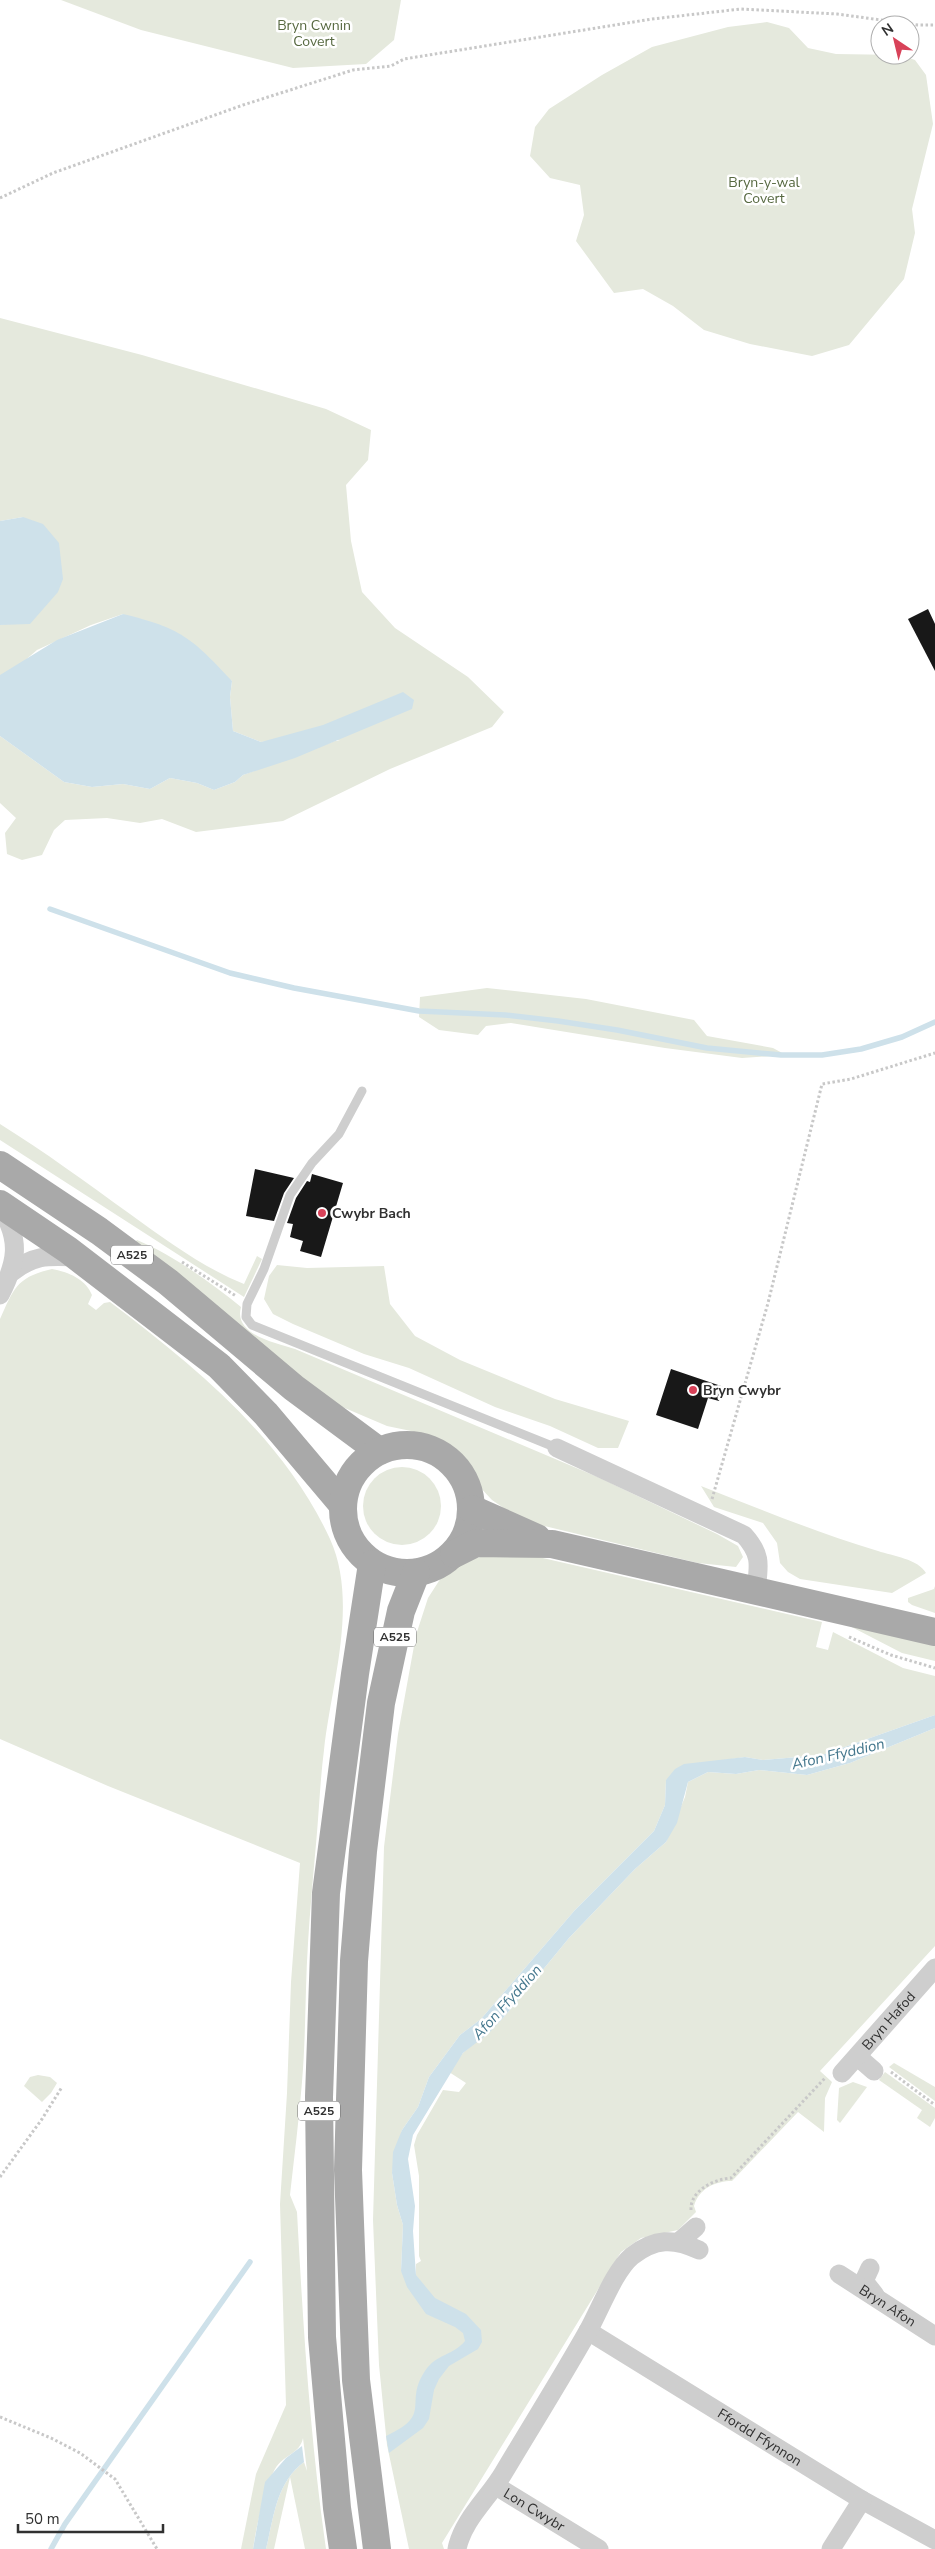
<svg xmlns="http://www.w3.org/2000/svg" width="935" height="2549" font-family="'Nunito Sans',sans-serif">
	<rect width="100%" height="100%" fill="#fff"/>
	<!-- green -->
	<g fill="#e5e9dd">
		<path d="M61,0H401L394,40L366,64L293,68L141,30Z"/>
		<path d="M767,22L789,28L808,48L836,54L900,55L915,60L926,75L933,124L912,209L915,233L904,279L849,345L812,356L750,344L704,330L673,306L643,289L614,293L576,241L584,215L580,185L550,178L530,156L535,127L549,109L602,75L652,47L728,27Z"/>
		<path d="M0,318L142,355L326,409L371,430L368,460L346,485L351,541L362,592L395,628L468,677L504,712L492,727L390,769L283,821L196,832L162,819L140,823L107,818L65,820L54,830L42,855L22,860L7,854L5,833L16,818L0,803V736L64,782L92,787L123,784L150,789L170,778L197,783L214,790L235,782L243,775L335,741H340L316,735L261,742L233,731L230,697L232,681L123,614L91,625L37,650L22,663L8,671L0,684V625L5,624L23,517L0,521Z"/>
		<path d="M487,988L586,999L694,1020L707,1036L773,1048L786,1055L742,1058L665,1048L511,1023L486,1026L478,1035L439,1030L419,1017L420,997Z"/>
		<path d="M0,1124C45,1152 87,1183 130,1214C166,1240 202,1267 244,1284L257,1256L262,1259L244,1297L0,1140Z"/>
		<path d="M137,1240C173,1255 210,1282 241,1307C233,1335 276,1343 295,1349L600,1478L717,1534L738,1546L743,1557L736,1567L698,1563L532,1523L511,1513L492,1500L477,1484L458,1455L445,1444L411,1431L387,1426L333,1403L135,1242Z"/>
		<path d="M277,1265L307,1268L384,1266L390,1304L415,1336L460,1360L555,1399L629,1421L618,1448H598L550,1426L495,1407L409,1368L364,1354L293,1324L273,1314L264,1299L269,1276Z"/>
		<path d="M52,1269C68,1272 86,1279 92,1295L88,1304L96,1310L104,1303L110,1302C196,1367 284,1439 330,1539C359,1603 331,1685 324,1750C320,1781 319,1813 316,1844C313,1877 310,1910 308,1943C305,1989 306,2036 302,2082C299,2120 294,2158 290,2195L297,2212C303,2325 310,2437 326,2549H305L290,2477L274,2549H266C274,2517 276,2483 304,2462L307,2471L303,2438C300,2454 283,2455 275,2469C265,2487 256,2528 253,2549H241L256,2474L286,2405L280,2204L287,2093L291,1982L300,1863L108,1786L0,1739V1319C14,1288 17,1277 52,1269Z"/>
		<circle cx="402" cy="1506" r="39"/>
		<path d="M701,1486C760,1509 818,1533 878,1551C893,1556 918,1559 926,1573L892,1593L800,1579L788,1572L780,1563L777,1543L763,1523L714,1507Z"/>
		<path d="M487,1556H534L822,1622L816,1647L828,1650L833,1632L903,1668L935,1676V1715L822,1755L763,1760L745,1757L718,1761L666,1780L665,1805L654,1831L575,1910L481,2019L460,2035L429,2077L418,2107L402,2130L392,2173L397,2205L403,2225L401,2271L416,2275V2264L421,2261L419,2256V2176L414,2145L417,2135L443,2090L459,2092L466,2083L449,2072L463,2053L504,2017L569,1938L635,1869L666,1842L685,1797L688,1782L708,1772L736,1774L759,1770L807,1775L850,1763L935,1728V1946L820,2071L832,2082L825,2098L824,2132L798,2112L732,2181C716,2181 699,2188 694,2206L696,2212L678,2230L641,2238L621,2252L442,2543L444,2549H409L387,2445L379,2365L373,2220L384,1847L398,1734L416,1635L428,1598L446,1570L468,1559Z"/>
		<path d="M935,1586V1613L912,1605L908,1602V1598L934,1589Z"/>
		<path d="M842,1622L935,1643V1661L902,1653Z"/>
		<path d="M894,2063L935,2087V2101L889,2067Z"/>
		<path d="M885,2072L935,2108V2118L930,2127L917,2118L922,2110L879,2080Z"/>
		<path d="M38,2075L50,2077L57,2083L51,2093L42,2102L24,2086L30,2077Z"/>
		<path d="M853,2082L867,2087L840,2123L837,2120L839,2088Z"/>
	</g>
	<!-- water -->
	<g fill="#cee1ea">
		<path d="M23,517L43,524L59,543L63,579L58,592L30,624L0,625V521Z"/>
		<path d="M123,614C181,628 192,638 232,681L230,697L233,731L261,742L323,725L403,692L414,700L412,709L295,758L243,775L235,782L214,790L197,783L170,778L150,789L123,784L92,787L64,782L0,736V675L57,640Z"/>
		<path d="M935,1715V1728L850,1763L807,1775L759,1770L736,1774L708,1772L688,1782L677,1823L666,1842L635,1869L569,1938L504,2017L489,2033L463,2053L413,2135L408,2159L415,2206L413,2231L416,2275L435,2298L466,2314L481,2330L482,2342L478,2349L449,2366L439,2379L434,2390L429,2419L423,2428L389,2453L386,2436C434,2414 403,2404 425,2371C436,2354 454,2355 465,2341L463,2333L455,2327L426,2314L407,2287L401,2271L403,2225L397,2205L392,2173L393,2152L402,2130L418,2107L429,2077L460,2035L481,2019L575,1910L654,1831L665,1805L666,1780L675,1769L684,1764L745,1757L763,1760L822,1755Z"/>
		<path d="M302,2446L304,2462C276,2483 274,2517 266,2549H253L265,2482L286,2458Z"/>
	</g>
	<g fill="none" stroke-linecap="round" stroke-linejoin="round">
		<!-- stream -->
		<g stroke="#cee1ea" stroke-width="5.5">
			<path d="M50,909L230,973L294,988L419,1011L505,1015L558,1021L617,1030L707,1048L781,1055H822L861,1049L902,1037L935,1022"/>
			<path d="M51,2549L65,2524L250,2262"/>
		</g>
	</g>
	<!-- building -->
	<g fill="#181818">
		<path d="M928,609L935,624V671L908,619Z"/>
		<path d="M255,1169L294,1178L284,1193L274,1221L246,1216Z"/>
		<path d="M312,1174L343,1183L321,1257L300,1251L303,1241L290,1237L293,1224L287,1223L296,1198L307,1181L310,1182Z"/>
		<path d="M671,1369L724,1387L719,1401L708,1398L698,1429L656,1415Z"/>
	</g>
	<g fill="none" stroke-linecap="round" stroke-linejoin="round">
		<!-- path -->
		<g stroke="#c8c8c8" stroke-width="3" stroke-dasharray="2.5 2.5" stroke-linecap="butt">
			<path d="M0,198L53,173L243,105L353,70L391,66L404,59L652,19L741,9L837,14L918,25H935"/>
			<path d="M182,1262L236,1296"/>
			<path d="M712,1499L768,1303L822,1084L851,1079L935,1053"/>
			<path d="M849,1637L891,1655L935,1668"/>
			<path d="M891,2072L935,2105"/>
			<path d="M0,2177L42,2119L62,2087"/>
			<path d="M691,2210C690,2190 715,2179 731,2178L825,2078"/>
			<path d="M0,2417L51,2438L80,2453L115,2479L157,2549"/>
		</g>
		<!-- lane -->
		<path stroke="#cecece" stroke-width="9" d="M362,1091L339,1134L312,1163L290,1195L264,1269L247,1304L246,1317L252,1325L557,1448"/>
		<!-- street -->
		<g stroke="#cecece" stroke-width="19">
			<path d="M12,1272C35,1254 49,1256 76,1257"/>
			<path d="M0,1295C17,1262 21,1241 1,1208"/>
			<path d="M557,1448L744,1535C762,1555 759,1565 756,1590"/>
			<path d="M858,2057L874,2071"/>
			<path id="s1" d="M842,2073L935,1968"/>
			<path d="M680,2241L696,2227"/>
			<path d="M870,2268L864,2281L875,2295"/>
			<path id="s2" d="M839,2274L935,2336"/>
			<path id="s3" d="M588,2331L862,2500L935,2540"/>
			<path id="s4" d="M496,2486L599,2549"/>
			<path d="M457,2549C463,2519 489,2498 504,2472C532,2425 561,2379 588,2331C600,2310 614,2271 632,2256C655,2238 674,2238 699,2250"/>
			<path d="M831,2549L862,2500"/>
		</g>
		<!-- primary -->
		<g stroke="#a9a9a9" stroke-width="28">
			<path d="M0,1165L99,1231L168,1282L294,1388L379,1451"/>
			<path d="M0,1204L68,1250L219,1366L266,1414L342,1504"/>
			<circle cx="407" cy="1509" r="64"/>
			<path d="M472,1509L537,1538"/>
			<path d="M454,1554L476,1543L552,1544L935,1632"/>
			<path d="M343,2549L337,2508L322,2337L319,2097L326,1893L355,1674L372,1564"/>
			<path d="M377,2549L356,2380L348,2170L354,1961L363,1851L381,1703L401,1611L416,1573"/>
		</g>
	</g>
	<!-- markers -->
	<g fill="#d84259" stroke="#fff" stroke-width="2">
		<circle cx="322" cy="1213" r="5"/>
		<circle cx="693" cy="1390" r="5"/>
	</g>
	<g text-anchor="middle" stroke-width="5" stroke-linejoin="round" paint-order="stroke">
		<!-- shield labels -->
		<g fill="#fff" stroke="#6f6f6f" stroke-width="1">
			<rect x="111" y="1245.5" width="42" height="19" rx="4"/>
			<rect x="374" y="1627.5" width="42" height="19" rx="4"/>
			<rect x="298" y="2101.5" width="42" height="19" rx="4"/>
		</g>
		<g font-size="12" font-weight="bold" fill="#313131">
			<text x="132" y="1259">A525</text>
			<text x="395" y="1641">A525</text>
			<text x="319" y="2115">A525</text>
		</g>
		<!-- park labels -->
		<g font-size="14" fill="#576941" stroke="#fff">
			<text x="314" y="30">Bryn Cwnin<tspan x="314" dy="16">Covert</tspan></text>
			<text x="764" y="187">Bryn-y-wal<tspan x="764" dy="16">Covert</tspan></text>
		</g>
		<!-- poi labels -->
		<g font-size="14" font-weight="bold" fill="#313131" stroke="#fff" text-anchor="start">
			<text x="332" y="1218">Cwybr Bach</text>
			<text x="703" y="1395">Bryn Cwybr</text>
		</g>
		<!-- street labels -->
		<g font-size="14" fill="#313131" stroke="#fff">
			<text dy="5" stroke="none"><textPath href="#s1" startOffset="70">Bryn Hafod</textPath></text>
			<text dy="5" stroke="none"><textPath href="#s2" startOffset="58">Bryn Afon</textPath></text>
			<text dy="5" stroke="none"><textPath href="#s3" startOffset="202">Ffordd Ffynnon</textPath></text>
			<text dy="5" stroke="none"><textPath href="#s4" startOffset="45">Lon Cwybr</textPath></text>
		</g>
		<!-- water labels -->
		<g font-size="15" font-style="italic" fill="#44778d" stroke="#fff">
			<text transform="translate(838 1754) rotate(-13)" y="5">Afon Ffyddion</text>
			<text transform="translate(507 2002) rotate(-48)" y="5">Afon Ffyddion</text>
		</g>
	</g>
	<!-- north arrow -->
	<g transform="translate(895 40) rotate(325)"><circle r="24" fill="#ffffff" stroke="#adadad"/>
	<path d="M0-4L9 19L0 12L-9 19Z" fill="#d84259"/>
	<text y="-8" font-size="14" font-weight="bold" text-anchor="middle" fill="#313131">N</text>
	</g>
	<!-- scale -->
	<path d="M18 2524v8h145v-8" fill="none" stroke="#313131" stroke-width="2.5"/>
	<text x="25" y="2524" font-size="15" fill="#313131" stroke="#ffffff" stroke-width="4" paint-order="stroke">50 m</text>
</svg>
